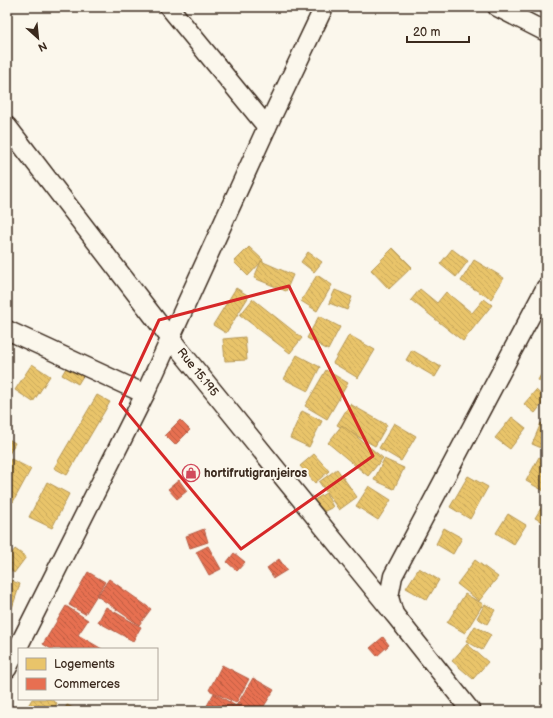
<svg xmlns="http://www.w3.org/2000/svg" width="553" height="718" font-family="'Balsamiq Sans',sans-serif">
	<defs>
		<pattern id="homes-back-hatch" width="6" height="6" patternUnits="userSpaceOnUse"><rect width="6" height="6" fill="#e9c46a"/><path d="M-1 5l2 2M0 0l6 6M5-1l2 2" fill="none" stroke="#c9a95b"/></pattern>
		<pattern id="shops-back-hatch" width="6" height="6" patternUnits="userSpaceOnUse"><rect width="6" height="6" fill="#e76f51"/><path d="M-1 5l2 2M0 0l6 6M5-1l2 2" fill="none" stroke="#bc5b43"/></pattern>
	</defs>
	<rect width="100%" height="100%" fill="#fbf7ec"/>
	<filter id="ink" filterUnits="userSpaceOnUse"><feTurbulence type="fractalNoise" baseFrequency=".025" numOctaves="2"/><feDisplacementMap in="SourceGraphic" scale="8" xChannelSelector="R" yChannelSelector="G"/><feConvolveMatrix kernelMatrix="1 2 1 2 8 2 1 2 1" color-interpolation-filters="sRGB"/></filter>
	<g filter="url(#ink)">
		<!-- homes -->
		<g fill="url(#homes-back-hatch)" stroke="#b59653">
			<path d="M249,247L263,260L248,276L234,262Z"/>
			<path d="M393,248L412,267L389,289L371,270Z"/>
			<path d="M452,249L468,261L456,277L440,264Z"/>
			<path d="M308,252L322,262L314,272L301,262Z"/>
			<path d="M474,260L504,278L491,299L461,281Z"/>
			<path d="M261,261L293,275L286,291L254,278Z"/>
			<path d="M317,275L332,285L317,311L301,301Z"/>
			<path d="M236,288L249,296L226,333L213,325Z"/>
			<path d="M420,289L437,303L446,292L472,313L484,299L492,305L463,341L411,300Z"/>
			<path d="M335,290L352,297L347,310L329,303Z"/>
			<path d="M253,299L302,338L290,353L240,315Z"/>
			<path d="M319,316L340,327L328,350L307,338Z"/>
			<path d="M349,335L375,350L358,378L333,363Z"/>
			<path d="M245,337L247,360L225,361L223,339Z"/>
			<path d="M412,350L441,367L435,377L406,360Z"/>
			<path d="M297,355L320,367L308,391L284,379Z"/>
			<path d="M70,361L86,371L78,384L62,375Z"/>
			<path d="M32,364L50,376L33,402L15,390Z"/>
			<path d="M546,366V385L538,380Z"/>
			<path d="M326,370L348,383L327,419L305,406Z"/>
			<path d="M536,390L546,399L535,413L524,404Z"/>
			<path d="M97,395L110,402L67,475L54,468Z"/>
			<path d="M350,404L387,425L375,446L337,425Z"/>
			<path d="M302,411L322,421L309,447L290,438Z"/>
			<path d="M512,417L526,428L510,449L495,438Z"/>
			<path d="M394,423L416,436L401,461L379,448Z"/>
			<path d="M541,423L546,425V450L532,444Z"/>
			<path d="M342,425L383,458L368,476L328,443Z"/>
			<path d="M7,438L15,443L7,458Z"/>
			<path d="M314,454L329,471L315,483L300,466Z"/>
			<path d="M539,457L546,461V486L544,491L526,481Z"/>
			<path d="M11,459L31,469L13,502L7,499V466Z"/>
			<path d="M384,459L404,468L394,489L374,480Z"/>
			<path d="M337,469L357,497L339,510L319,482Z"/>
			<path d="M468,476L488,487L470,519L450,507Z"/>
			<path d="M47,482L69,494L52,528L29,517Z"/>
			<path d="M369,486L391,500L378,520L356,506Z"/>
			<path d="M326,493L333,507L321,513L314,500Z"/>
			<path d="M546,500V524L535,518Z"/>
			<path d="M508,514L526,525L514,544L496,533Z"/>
			<path d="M444,528L462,538L453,554L436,544Z"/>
			<path d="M15,549L26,557L14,573L7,567V560Z"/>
			<path d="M475,560L498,577L479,601L457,584Z"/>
			<path d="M419,568L439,580L427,600L406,588Z"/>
			<path d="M7,579L20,584L9,617L7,616Z"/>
			<path d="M465,594L483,604L465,633L447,623Z"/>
			<path d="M485,604L495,610L487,624L477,618Z"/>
			<path d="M475,626L491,635L482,650L466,641Z"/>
			<path d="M467,644L488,662L473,679L452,661Z"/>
			<path d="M32,699H50L57,703L53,711H25Z"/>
			<path d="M67,705L79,711H64Z"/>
		</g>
		<!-- shops -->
		<g fill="url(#shops-back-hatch)" stroke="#b35a42">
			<path d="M180,420L190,430L175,445L165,435Z"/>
			<path d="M179,480L187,491L177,499L168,489Z"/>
			<path d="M204,529L208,542L190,548L186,536Z"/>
			<path d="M208,546L221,569L209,575L196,552Z"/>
			<path d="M234,553L245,562L237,571L227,562Z"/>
			<path d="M279,559L287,570L274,578L267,568Z"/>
			<path d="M88,572L105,582L85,614L69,605Z"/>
			<path d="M109,579L151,609L139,625L97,596Z"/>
			<path d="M66,606L88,620L78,635L102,649H51L43,644Z"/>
			<path d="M106,607L141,627L133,641L98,622Z"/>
			<path d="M383,637L389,645L377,656L370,648Z"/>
			<path d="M222,665L249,679L236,703L209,690Z"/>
			<path d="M253,678L274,690L261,711H204L214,693L236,706Z"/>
		</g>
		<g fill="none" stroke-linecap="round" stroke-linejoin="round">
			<defs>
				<g id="minor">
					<path d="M169,7L267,127"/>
					<path d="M497,7L546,32"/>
					<path d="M7,126L170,338L394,614"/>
					<path d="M7,330L145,394"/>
					<path d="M7,669L145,394L267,127L324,7"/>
					<path d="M471,711L394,614L389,597L393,576L546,287"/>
				</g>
			</defs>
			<!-- minor casing -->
			<use href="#minor" stroke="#3b2a1e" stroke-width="21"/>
			<!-- minor -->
			<use href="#minor" stroke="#fbf7ec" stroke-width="18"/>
		</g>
	</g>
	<!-- marked area -->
	<path fill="none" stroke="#d62828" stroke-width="3" stroke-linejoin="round" d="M289,286L373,456L241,549L120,404L159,320Z"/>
	<!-- icons -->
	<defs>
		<symbol id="shop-ring" viewBox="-11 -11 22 22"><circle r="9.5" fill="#fbf7ec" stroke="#d1495b" stroke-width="1.5"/><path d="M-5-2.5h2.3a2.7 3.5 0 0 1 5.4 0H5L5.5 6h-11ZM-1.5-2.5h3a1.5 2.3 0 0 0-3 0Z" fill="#d1495b"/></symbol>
	</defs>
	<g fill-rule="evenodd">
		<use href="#shop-ring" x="181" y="463" width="20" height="20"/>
	</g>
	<g text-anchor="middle" stroke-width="4" stroke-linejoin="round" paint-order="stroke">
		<!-- street labels -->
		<g font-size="12" fill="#3b2a1e" stroke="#fbf7ec">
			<text transform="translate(198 372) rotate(51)" y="4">Rue 15.195</text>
		</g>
		<!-- poi labels -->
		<g font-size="12" font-weight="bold" fill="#3b2a1e" stroke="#fbf7ec" text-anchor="start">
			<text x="204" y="477">hortifrutigranjeiros</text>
		</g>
	</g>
	<!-- margin -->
	<rect width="553" height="718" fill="none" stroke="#fbf7ec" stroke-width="24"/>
	<rect x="12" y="12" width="529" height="694" fill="none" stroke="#3b2a1e" stroke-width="1.5" filter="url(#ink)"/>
	<!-- legend -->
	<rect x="18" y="648" width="140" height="52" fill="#fbf7ec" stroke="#aea59a"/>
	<rect x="26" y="658" width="20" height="12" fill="#e9c46a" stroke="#aea59a"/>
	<text x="54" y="668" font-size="12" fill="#3b2a1e">Logements</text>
	<rect x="26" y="678" width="20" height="12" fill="#e76f51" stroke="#aea59a"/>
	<text x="54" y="688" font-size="12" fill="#3b2a1e">Commerces</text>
	<!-- north arrow -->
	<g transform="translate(38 38) rotate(153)" stroke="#fbf7ec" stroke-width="3" paint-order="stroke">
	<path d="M0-3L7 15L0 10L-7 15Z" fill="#3b2a1e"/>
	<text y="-6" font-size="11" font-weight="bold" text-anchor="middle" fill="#3b2a1e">N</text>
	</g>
	<!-- scale -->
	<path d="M407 36v6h62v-6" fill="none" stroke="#3b2a1e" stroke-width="2"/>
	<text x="413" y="36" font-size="12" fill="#3b2a1e" stroke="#fbf7ec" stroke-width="3" paint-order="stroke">20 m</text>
</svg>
